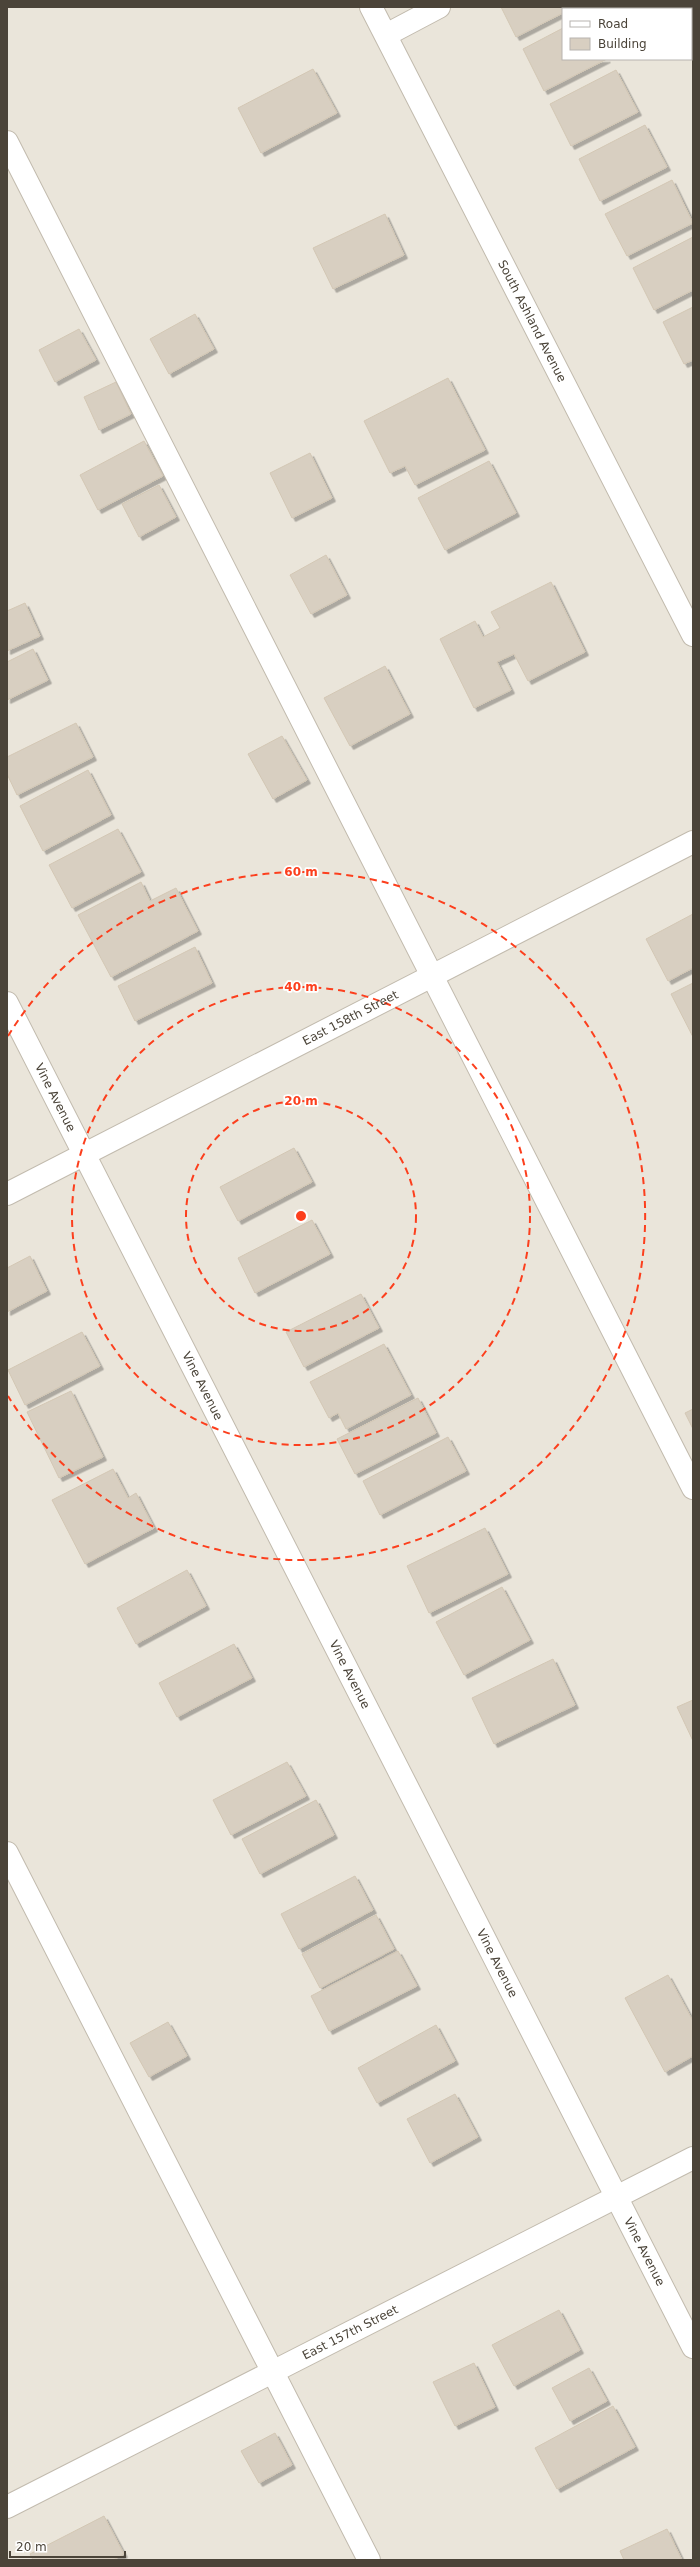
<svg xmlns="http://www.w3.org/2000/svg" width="700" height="2567" font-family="'DejaVu Sans',sans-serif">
	<defs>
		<filter id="shadow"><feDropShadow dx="3.5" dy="3.5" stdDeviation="0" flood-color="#0004"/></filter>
	</defs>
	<rect width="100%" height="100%" fill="#f6f3ec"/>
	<!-- residential -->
	<path fill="#eae5da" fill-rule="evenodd" d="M7,7H693V2560H7ZM563,9H691V59H563Z"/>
	<!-- building -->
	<g fill="#d8cfc1" stroke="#d3c7b4" filter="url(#shadow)">
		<path d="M501,7H575L563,9V13L516,37Z"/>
		<path d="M563,28V59H607L544,91L523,49Z"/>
		<path d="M313,69L337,113L261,153L238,108Z"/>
		<path d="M616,70L638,112L571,146L550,104Z"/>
		<path d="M645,125L667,167L600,201L579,159Z"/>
		<path d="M672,180L693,223L627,256L605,214Z"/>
		<path d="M385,214L404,255L333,289L313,248Z"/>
		<path d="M693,237V290L654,310L633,268Z"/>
		<path d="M693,307V360L684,364L663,322Z"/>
		<path d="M195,314L214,349L169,374L150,339Z"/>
		<path d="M79,329L96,360L55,382L39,350Z"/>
		<path d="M448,378L485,450L415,485L405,466L390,473L364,421Z"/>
		<path d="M116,382L131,414L99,430L84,397Z"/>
		<path d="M144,441L163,476L98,510L80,475Z"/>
		<path d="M310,453L332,498L292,518L270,473Z"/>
		<path d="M489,461L516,513L445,550L418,498Z"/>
		<path d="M159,485L176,517L139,537L122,504Z"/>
		<path d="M326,555L347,595L311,614L290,575Z"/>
		<path d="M551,582L585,652L528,681L514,654L497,662L511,690L474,708L440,639L475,621L483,637L500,628L491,612Z"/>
		<path d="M25,603L40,636L7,651V611Z"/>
		<path d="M33,649L48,680L7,700V662Z"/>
		<path d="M385,666L410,714L350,746L324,698Z"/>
		<path d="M76,723L93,757L17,795L7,774V757Z"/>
		<path d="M282,736L307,780L273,799L248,754Z"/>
		<path d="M88,770L111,815L43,851L20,806Z"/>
		<path d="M118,829L141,872L72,908L49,865Z"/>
		<path d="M141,882L150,901L176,888L198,931L111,977L78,915Z"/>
		<path d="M693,914V968L668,981L646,939Z"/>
		<path d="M195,947L212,983L135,1021L118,986Z"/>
		<path d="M693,983V1037L671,994Z"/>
		<path d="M294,1148L312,1182L238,1221L220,1187Z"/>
		<path d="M312,1220L330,1254L255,1293L238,1258Z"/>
		<path d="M30,1256L47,1291L7,1312V1268Z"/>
		<path d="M361,1294L379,1328L304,1367L286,1332Z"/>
		<path d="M82,1332L100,1366L25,1405L8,1370Z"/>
		<path d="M384,1344L411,1395L346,1429L338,1413L329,1418L310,1382Z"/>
		<path d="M71,1391L103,1457L59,1478L27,1412Z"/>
		<path d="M418,1398L436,1433L355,1474L337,1439Z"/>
		<path d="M693,1409V1429L685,1413Z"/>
		<path d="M448,1437L466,1471L380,1515L363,1481Z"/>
		<path d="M113,1469L128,1498L136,1493L154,1528L85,1564L52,1500Z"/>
		<path d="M485,1528L508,1574L429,1613L407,1566Z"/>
		<path d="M187,1570L206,1606L136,1644L117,1608Z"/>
		<path d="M502,1587L530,1640L464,1675L436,1622Z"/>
		<path d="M234,1644L252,1678L177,1717L159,1683Z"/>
		<path d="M553,1659L575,1705L494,1744L472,1698Z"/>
		<path d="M693,1700V1741L677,1707Z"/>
		<path d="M287,1762L306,1796L231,1835L213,1800Z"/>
		<path d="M316,1800L334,1835L260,1874L242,1839Z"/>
		<path d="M355,1876L373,1910L299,1949L281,1914Z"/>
		<path d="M376,1915L394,1949L320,1988L302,1954Z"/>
		<path d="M398,1951L417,1986L329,2031L311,1996Z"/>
		<path d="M668,1975L693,2021V2056L665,2072L625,1998Z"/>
		<path d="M168,2022L187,2056L149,2077L130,2043Z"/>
		<path d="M436,2025L455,2061L377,2103L358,2068Z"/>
		<path d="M455,2094L478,2137L430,2163L407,2119Z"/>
		<path d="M559,2310L580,2350L514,2386L492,2345Z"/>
		<path d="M474,2363L495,2407L455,2426L433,2382Z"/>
		<path d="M589,2368L607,2401L570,2421L552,2388Z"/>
		<path d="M613,2406L635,2447L557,2489L535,2448Z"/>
		<path d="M275,2433L292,2465L259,2483L241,2451Z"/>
		<path d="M104,2516L124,2554L113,2560H33L30,2554Z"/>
		<path d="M667,2529L682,2560H624L620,2551Z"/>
	</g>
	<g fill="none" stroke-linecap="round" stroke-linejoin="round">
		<defs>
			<g id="minor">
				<path id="s1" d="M371,7L693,635"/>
				<path d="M691,18L693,22"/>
				<path d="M386,35L439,7"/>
				<path d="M7,142L693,1488"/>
				<path id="s2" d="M7,1003L693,2347"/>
				<path id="s3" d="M7,1194L693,842"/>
				<path d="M7,1853L369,2560"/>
				<path id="s4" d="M7,2507L693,2158"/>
			</g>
		</defs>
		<!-- minor casing -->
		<use href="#minor" stroke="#c2bbae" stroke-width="24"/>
		<!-- minor -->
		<use href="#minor" stroke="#fff" stroke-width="22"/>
	</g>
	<!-- distance rings -->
	<g fill="none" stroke="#fc3f1d" stroke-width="2" stroke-dasharray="7 5">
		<circle cx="301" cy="1216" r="115"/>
		<circle cx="301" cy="1216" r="229"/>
		<path d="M8 1036A344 344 0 1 1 8 1396"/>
	</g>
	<g text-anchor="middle" stroke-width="3.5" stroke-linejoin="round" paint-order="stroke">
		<!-- street labels -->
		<g font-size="12" fill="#4b4439" stroke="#fff">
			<text dy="4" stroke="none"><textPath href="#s1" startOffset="353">South Ashland Avenue</textPath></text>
			<text dy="4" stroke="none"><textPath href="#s3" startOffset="386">East 158th Street</textPath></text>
			<text dy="4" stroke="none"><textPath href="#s2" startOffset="106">Vine Avenue</textPath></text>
			<text dy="4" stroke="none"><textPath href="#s2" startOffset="430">Vine Avenue</textPath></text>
			<text dy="4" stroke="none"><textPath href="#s2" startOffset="754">Vine Avenue</textPath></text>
			<text dy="4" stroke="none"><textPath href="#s2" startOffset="1078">Vine Avenue</textPath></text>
			<text dy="4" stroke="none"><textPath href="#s2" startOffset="1402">Vine Avenue</textPath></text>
			<text dy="4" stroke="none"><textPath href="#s4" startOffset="385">East 157th Street</textPath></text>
		</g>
	</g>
	<circle cx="301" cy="1216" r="6" fill="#fc3f1d" stroke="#fff" stroke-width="2"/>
	<g font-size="12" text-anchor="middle" font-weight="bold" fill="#fc3f1d" stroke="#fff" stroke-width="3.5" stroke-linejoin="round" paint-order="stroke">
		<text x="301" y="876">60 m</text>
		<text x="301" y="991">40 m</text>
		<text x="301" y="1105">20 m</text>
	</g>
	<!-- border -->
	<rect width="700" height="2567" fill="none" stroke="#4b4439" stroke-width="16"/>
	<!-- legend -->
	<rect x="562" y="8" width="130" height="52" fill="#ffffff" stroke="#b7b4b0"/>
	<rect x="570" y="21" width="20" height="6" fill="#ffffff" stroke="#b7b4b0"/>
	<text x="598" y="28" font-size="12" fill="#4b4439">Road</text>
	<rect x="570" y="38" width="20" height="12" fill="#d8cfc1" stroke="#b7b4b0"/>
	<text x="598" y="48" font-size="12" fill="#4b4439">Building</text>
	<!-- scale -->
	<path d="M10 2551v6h115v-6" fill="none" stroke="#4b4439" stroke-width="2"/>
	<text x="16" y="2551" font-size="12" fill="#4b4439" stroke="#ffffff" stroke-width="3" paint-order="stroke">20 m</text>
</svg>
